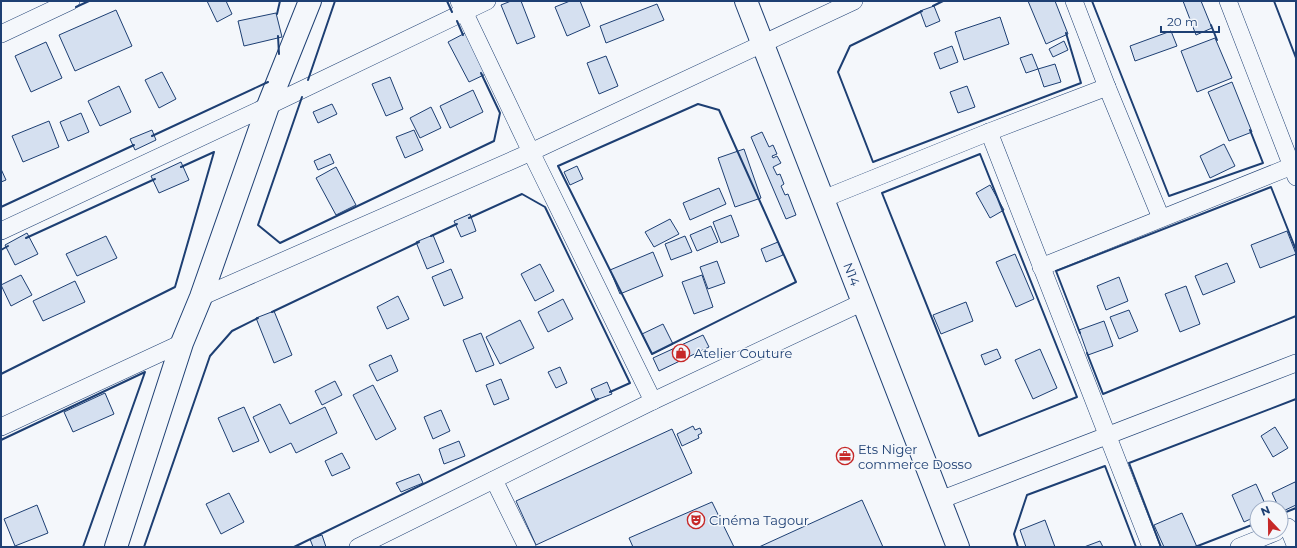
<svg xmlns="http://www.w3.org/2000/svg" width="1297" height="548" font-family="Montserrat,sans-serif">
	<rect width="100%" height="100%" fill="#f4f7fb"/>
	<!-- building -->
	<g fill="#d5e0f0" stroke="#1d3f73">
		<path d="M207,1H226L232,14L217,22Z"/>
		<path d="M511,1H521L535,37L517,44L501,5Z"/>
		<path d="M570,1H580L590,26L567,36L555,7Z"/>
		<path d="M1028,1H1055L1068,34L1046,44Z"/>
		<path d="M1183,1H1201L1212,28L1196,35Z"/>
		<path d="M657,4L664,20L606,43L600,26Z"/>
		<path d="M934,6L940,21L926,27L920,11Z"/>
		<path d="M116,10L132,46L75,71L59,35Z"/>
		<path d="M276,13L282,37L244,46L238,21Z"/>
		<path d="M1000,17L1009,44L964,60L955,32Z"/>
		<path d="M1171,31L1177,46L1135,61L1130,46Z"/>
		<path d="M467,32L488,73L469,82L448,42Z"/>
		<path d="M1215,38L1232,78L1197,92L1181,51Z"/>
		<path d="M1064,41L1068,50L1053,57L1049,49Z"/>
		<path d="M46,42L62,78L31,92L15,56Z"/>
		<path d="M952,46L958,62L940,69L934,53Z"/>
		<path d="M1032,54L1038,69L1026,73L1020,58Z"/>
		<path d="M606,56L618,86L599,94L587,63Z"/>
		<path d="M1055,64L1061,82L1044,87L1038,69Z"/>
		<path d="M162,72L176,99L159,108L145,80Z"/>
		<path d="M390,77L403,109L386,116L372,84Z"/>
		<path d="M1232,82L1252,132L1229,141L1208,92Z"/>
		<path d="M119,86L131,112L100,126L88,101Z"/>
		<path d="M967,86L975,107L958,113L950,92Z"/>
		<path d="M473,90L483,112L450,128L440,106Z"/>
		<path d="M332,104L337,114L318,123L313,112Z"/>
		<path d="M431,107L441,128L420,138L410,118Z"/>
		<path d="M81,113L89,132L68,141L60,122Z"/>
		<path d="M49,121L59,147L23,162L12,136Z"/>
		<path d="M152,130L156,140L135,150L130,139Z"/>
		<path d="M414,130L423,150L405,158L396,137Z"/>
		<path d="M762,132L769,147L773,145L777,154L772,156L773,158L777,156L781,163L773,167L777,175L780,174L784,184L781,186L785,195L788,194L796,215L786,219L751,137Z"/>
		<path d="M1224,144L1235,166L1210,178L1200,156Z"/>
		<path d="M744,149L761,198L735,207L718,158Z"/>
		<path d="M330,154L334,163L318,170L314,161Z"/>
		<path d="M181,162L189,180L159,193L151,176Z"/>
		<path d="M577,166L583,179L570,185L564,172Z"/>
		<path d="M336,167L356,205L336,215L316,178Z"/>
		<path d="M1,169L6,180L1,182Z"/>
		<path d="M990,185L1004,210L990,218L976,193Z"/>
		<path d="M719,188L726,204L690,220L683,203Z"/>
		<path d="M470,214L476,231L461,237L454,221Z"/>
		<path d="M731,215L739,236L721,243L713,222Z"/>
		<path d="M670,219L679,234L654,247L645,232Z"/>
		<path d="M711,226L718,242L697,251L690,235Z"/>
		<path d="M1287,231L1296,254L1260,268L1251,245Z"/>
		<path d="M27,233L38,254L15,265L5,245Z"/>
		<path d="M433,235L444,262L427,269L416,242Z"/>
		<path d="M106,236L117,258L77,276L66,254Z"/>
		<path d="M685,236L692,252L671,260L665,244Z"/>
		<path d="M778,242L783,255L766,262L761,249Z"/>
		<path d="M653,252L663,276L620,294L610,270Z"/>
		<path d="M1015,254L1034,299L1016,307L996,262Z"/>
		<path d="M717,261L725,283L708,289L700,267Z"/>
		<path d="M1227,263L1235,282L1203,295L1195,276Z"/>
		<path d="M540,264L554,291L535,301L521,274Z"/>
		<path d="M451,269L463,298L444,306L432,277Z"/>
		<path d="M21,275L32,295L11,306L1,285Z"/>
		<path d="M702,275L713,307L694,314L682,282Z"/>
		<path d="M1119,277L1128,301L1106,310L1097,286Z"/>
		<path d="M75,281L85,302L43,321L33,301Z"/>
		<path d="M1186,286L1200,324L1180,332L1165,294Z"/>
		<path d="M398,296L409,319L387,329L377,307Z"/>
		<path d="M563,299L573,319L548,332L538,312Z"/>
		<path d="M966,302L973,321L941,334L933,315Z"/>
		<path d="M1129,310L1138,331L1119,339L1110,317Z"/>
		<path d="M274,311L292,355L274,363L256,318Z"/>
		<path d="M520,320L534,348L500,364L486,337Z"/>
		<path d="M1104,321L1113,346L1088,355L1079,330Z"/>
		<path d="M663,324L673,344L652,354L642,334Z"/>
		<path d="M481,333L494,365L476,372L463,340Z"/>
		<path d="M703,335L709,347L659,371L653,358Z"/>
		<path d="M997,349L1001,358L985,365L981,355Z"/>
		<path d="M1040,349L1057,388L1033,399L1015,360Z"/>
		<path d="M391,355L398,371L377,381L369,365Z"/>
		<path d="M560,367L567,383L556,388L548,372Z"/>
		<path d="M501,379L509,399L494,405L486,385Z"/>
		<path d="M335,381L342,395L322,405L315,391Z"/>
		<path d="M607,382L612,394L596,400L591,389Z"/>
		<path d="M373,385L396,429L376,440L353,395Z"/>
		<path d="M105,393L114,414L73,432L64,412Z"/>
		<path d="M280,404L290,424L325,407L337,433L296,453L291,443L270,453L253,417Z"/>
		<path d="M244,407L259,441L233,452L218,418Z"/>
		<path d="M441,410L450,431L433,439L424,417Z"/>
		<path d="M693,426L695,430L700,428L702,433L698,435L699,438L682,446L677,434Z"/>
		<path d="M1275,427L1288,448L1273,457L1261,436Z"/>
		<path d="M672,429L692,473L536,545L516,501Z"/>
		<path d="M459,441L465,456L444,464L439,449Z"/>
		<path d="M342,453L350,468L332,476L325,461Z"/>
		<path d="M419,474L423,483L401,492L396,483Z"/>
		<path d="M1295,482L1296,485V505L1281,512V508H1279L1272,493Z"/>
		<path d="M1256,484L1267,508H1257V516L1244,522L1232,495Z"/>
		<path d="M229,493L244,522L221,534L206,504Z"/>
		<path d="M862,500L883,547H759Z"/>
		<path d="M712,502L734,547H633L629,538Z"/>
		<path d="M37,505L48,533L15,546L4,519Z"/>
		<path d="M1182,513L1197,547H1164L1154,525Z"/>
		<path d="M1045,520L1055,547H1026L1020,530Z"/>
		<path d="M322,535L326,547H313L310,539Z"/>
		<path d="M1100,541L1103,547H1084Z"/>
	</g>
	<g fill="none" stroke-linecap="round" stroke-linejoin="round">
		<defs>
			<g id="minor">
				<path d="M459,1L531,152L653,401"/>
				<path d="M1074,1L1107,87L1161,218"/>
				<path d="M1228,1L1296,177"/>
				<path d="M1,34L71,1"/>
				<path d="M989,132L1151,547"/>
				<path d="M823,199L989,132L1107,87"/>
				<path d="M1,231L268,106L487,1"/>
				<path d="M1041,267L1292,166"/>
				<path d="M201,297L531,152L854,1"/>
				<path d="M1,427L182,343"/>
				<path d="M494,480L527,547"/>
				<path d="M940,500L1296,363"/>
				<path d="M1288,527L1296,547"/>
				<path d="M358,547L653,401L863,302"/>
				<path d="M1239,547L1276,532"/>
			</g>
			<path id="tertiary" d="M116,547L182,343L201,297L268,106L310,1"/>
			<path id="primary" d="M746,1L958,547"/>
		</defs>
		<!-- minor casing -->
		<use href="#minor" stroke="#1d3f73" stroke-width="18"/>
		<!-- tertiary casing -->
		<use href="#tertiary" stroke="#1d3f73" stroke-width="24"/>
		<!-- primary casing -->
		<use href="#primary" stroke="#1d3f73" stroke-width="24"/>
		<!-- minor -->
		<use href="#minor" stroke="#f4f7fb" stroke-width="17"/>
		<!-- tertiary -->
		<use href="#tertiary" stroke="#f4f7fb" stroke-width="22"/>
		<!-- primary -->
		<use href="#primary" stroke="#f4f7fb" stroke-width="22"/>
		<!-- wall -->
		<g stroke="#1d3f73" stroke-width="2">
			<path d="M447,1L452,12"/>
			<path d="M1092,1L1169,196L1263,163L1250,130"/>
			<path d="M1274,1L1296,58"/>
			<path d="M933,6L943,1"/>
			<path d="M76,7L89,1"/>
			<path d="M922,11L850,46L838,72L873,162L1081,83L1066,33"/>
			<path d="M277,14L280,1"/>
			<path d="M457,21L463,35"/>
			<path d="M1211,25L1217,40"/>
			<path d="M278,36L279,54"/>
			<path d="M308,80L335,1"/>
			<path d="M302,97L258,225L280,243L494,141L500,113L481,73"/>
			<path d="M698,104L719,110L796,282L652,354L558,166Z"/>
			<path d="M152,136L268,82"/>
			<path d="M980,154L1077,397L979,436L882,193Z"/>
			<path d="M1,207L134,145"/>
			<path d="M469,218L522,194L545,207L630,383L610,392"/>
			<path d="M431,236L457,224"/>
			<path d="M26,238L155,179"/>
			<path d="M1,250L8,246"/>
			<path d="M272,312L419,242"/>
			<path d="M1080,333L1056,271L1271,187L1296,250"/>
			<path d="M1087,353L1103,394L1296,316"/>
			<path d="M1,374L175,287L214,152L181,167"/>
			<path d="M1,440L145,372L83,547"/>
			<path d="M1281,514L1296,508"/>
			<path d="M144,547L210,356L232,331L258,318"/>
			<path d="M294,547L598,399"/>
			<path d="M1018,547L1014,534L1027,495L1105,466L1136,547"/>
			<path d="M1161,547L1129,463L1296,399"/>
			<path d="M1195,547L1257,523"/>
		</g>
	</g>
	<!-- icons -->
	<defs>
		<symbol id="shop-ring" viewBox="-11 -11 22 22"><circle r="9.5" fill="#f4f7fb" stroke="#c62828" stroke-width="1.5"/><path d="M-5-2.5h2.3a2.7 3.5 0 0 1 5.4 0H5L5.5 6h-11ZM-1.5-2.5h3a1.5 2.3 0 0 0-3 0Z" fill="#c62828"/></symbol>
		<symbol id="office-ring" viewBox="-11 -11 22 22"><circle r="9.5" fill="#f4f7fb" stroke="#c62828" stroke-width="1.5"/><path d="M-6-3h4V-5.5h4V-3h4V5H-6ZM-1-4.5V-3h2v-1.5ZM-6 0V1H6V0Z" fill="#c62828"/></symbol>
		<symbol id="theatre-ring" viewBox="-11 -11 22 22"><circle r="9.5" fill="#f4f7fb" stroke="#c62828" stroke-width="1.5"/><path d="M-5-5.5Q0-4 5-5.5V0Q5 5 0 6Q-5 5-5 0ZM-3.3-2.5H-1v1.5H-3.3ZM1-2.5H3.3v1.5H1ZM-2.8 1Q0 5.5 2.8 1Z" fill="#c62828"/></symbol>
	</defs>
	<g fill-rule="evenodd">
		<use href="#shop-ring" x="671" y="343" width="20" height="20"/>
		<use href="#office-ring" x="835" y="446" width="20" height="20"/>
		<use href="#theatre-ring" x="686" y="510" width="20" height="20"/>
	</g>
	<g text-anchor="middle" stroke-width="3" stroke-linejoin="round" paint-order="stroke">
		<!-- street labels -->
		<g font-size="13" fill="#1d3f73" stroke="#f4f7fb">
			<text transform="translate(852 274) rotate(69)" y="5">N14</text>
		</g>
		<!-- poi labels -->
		<g font-size="13" fill="#1d3f73" stroke="#f4f7fb" text-anchor="start">
			<text x="694" y="358">Atelier Couture</text>
			<text x="858" y="454">Ets Niger<tspan x="858" dy="15">commerce Dosso</tspan></text>
			<text x="709" y="525">Cinéma Tagour</text>
		</g>
	</g>
	<!-- border -->
	<rect width="1297" height="548" fill="none" stroke="#1d3f73" stroke-width="4"/>
	<!-- north arrow -->
	<g transform="translate(1269 520) rotate(338)"><circle r="19" fill="#f4f7fb" stroke="#9eadc5"/>
	<path d="M0-3L7 15L0 10L-7 15Z" fill="#c62828"/>
	<text y="-6" font-size="11" font-weight="bold" text-anchor="middle" fill="#1d3f73">N</text>
	</g>
	<!-- scale -->
	<path d="M1161 26v6h58v-6" fill="none" stroke="#1d3f73" stroke-width="2"/>
	<text x="1167" y="26" font-size="12" fill="#1d3f73" stroke="#f4f7fb" stroke-width="3" paint-order="stroke">20 m</text>
</svg>
